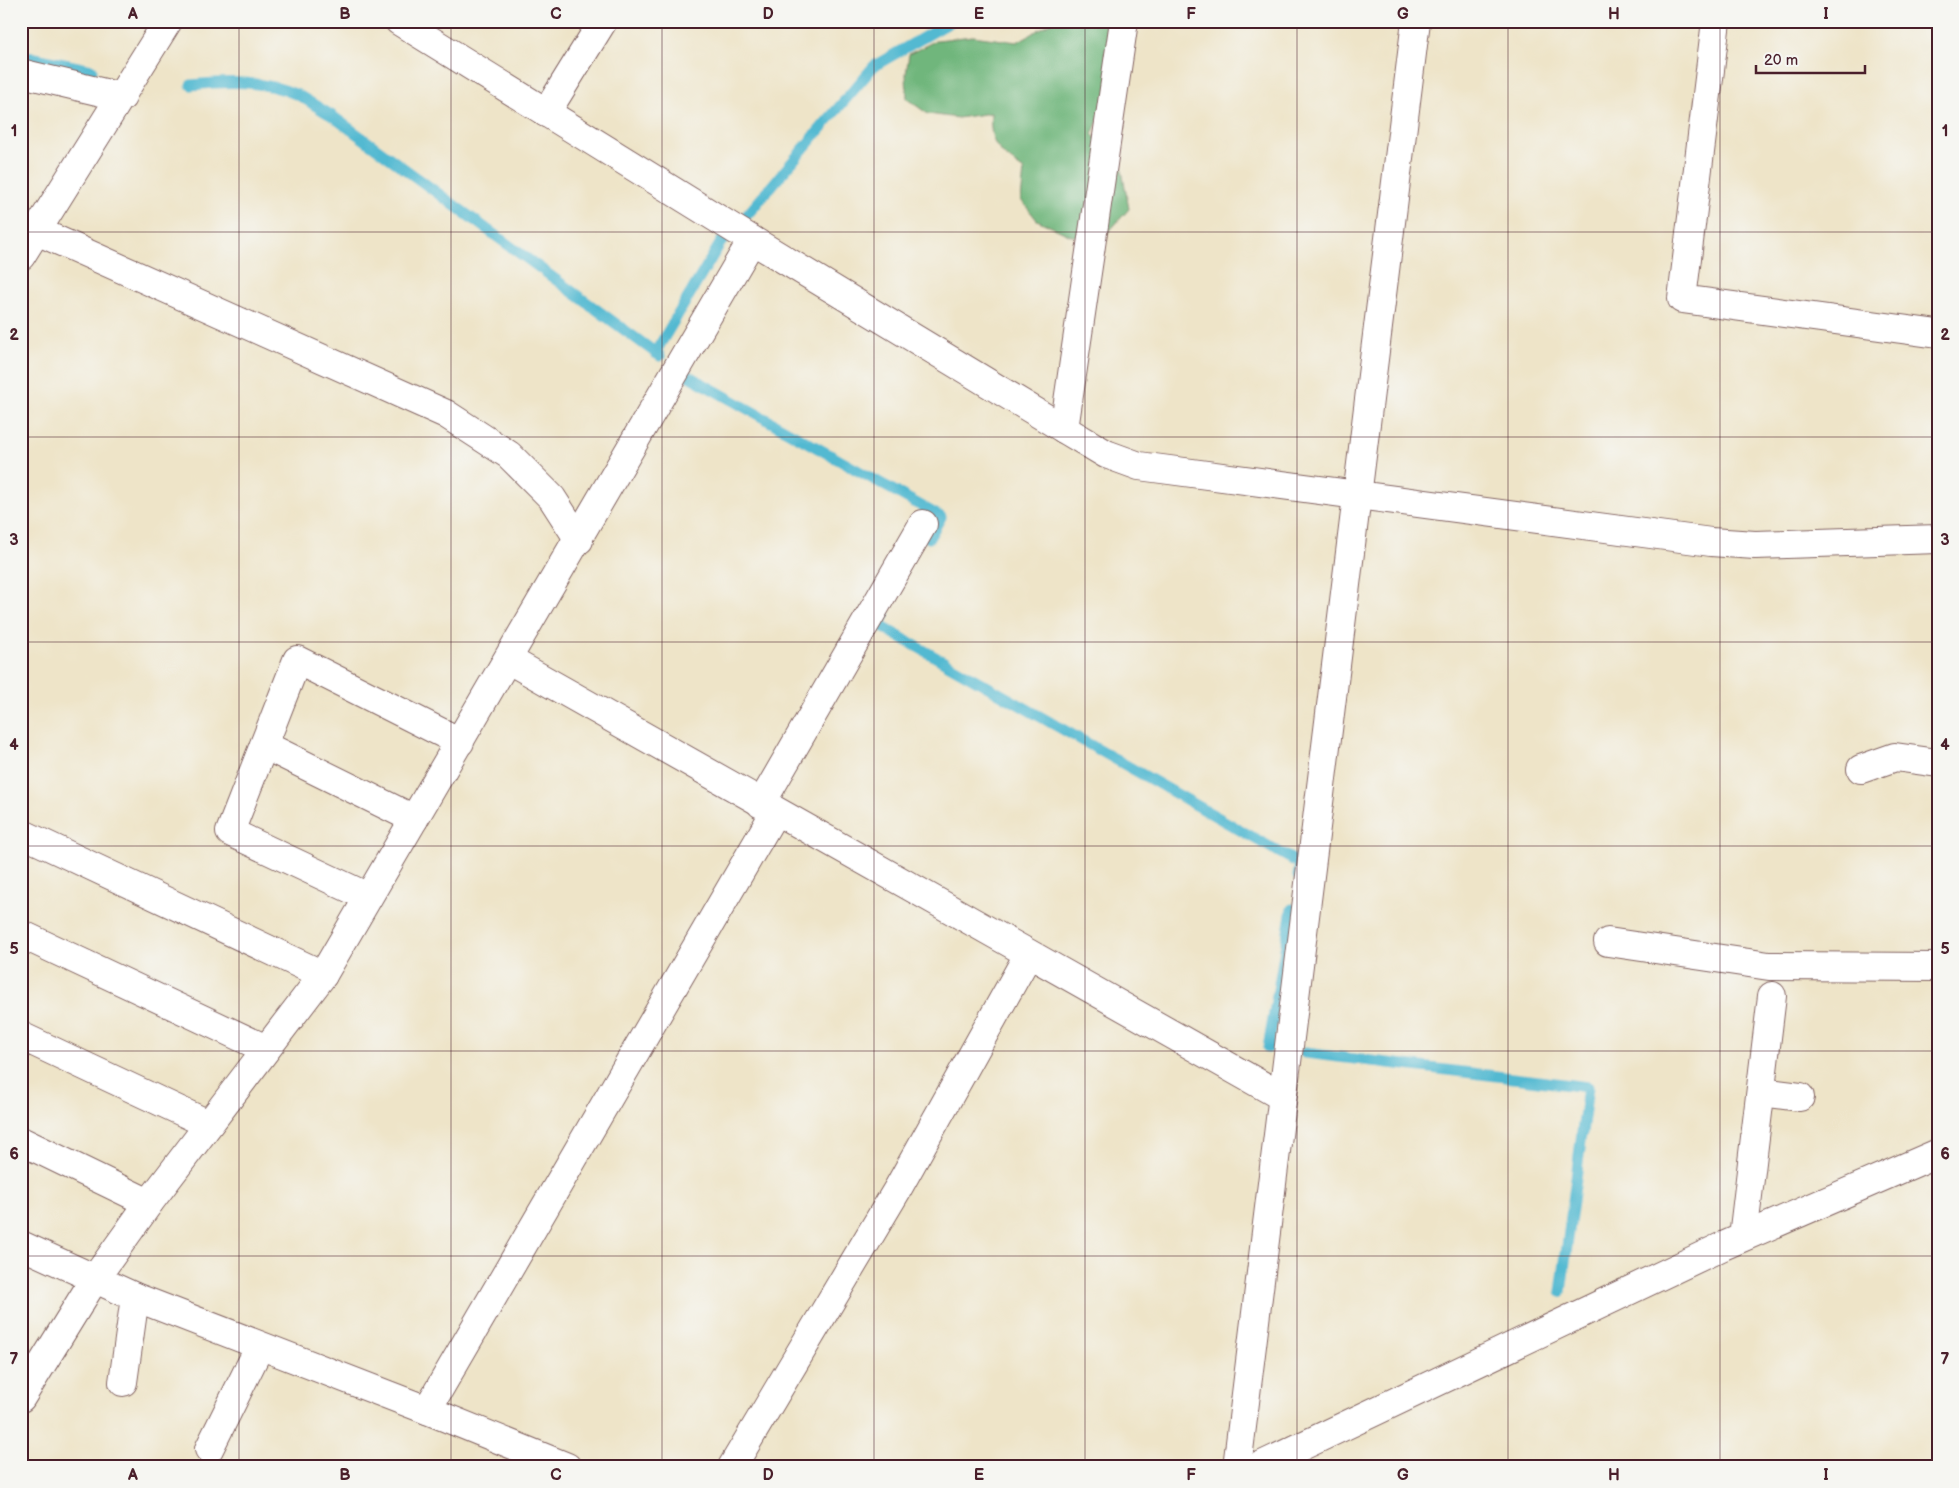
<svg xmlns="http://www.w3.org/2000/svg" width="1959" height="1488" font-family="'Balsamiq Sans',sans-serif">
	<rect width="100%" height="100%" fill="#f6f6f2"/>
	<filter id="ink" filterUnits="userSpaceOnUse"><feTurbulence type="fractalNoise" baseFrequency=".02" numOctaves="2"/><feDisplacementMap in="SourceGraphic" scale="10" xChannelSelector="R" yChannelSelector="G"/><feConvolveMatrix kernelMatrix="1 2 1 2 8 2 1 2 1" color-interpolation-filters="sRGB"/></filter>
	<filter id="wash" filterUnits="userSpaceOnUse"><feTurbulence type="fractalNoise" baseFrequency=".0096" numOctaves="4" result="noise"/><feDisplacementMap in="SourceGraphic" scale="20" xChannelSelector="R" yChannelSelector="G"/><feGaussianBlur stdDeviation="1.12" result="paint"/><feColorMatrix in="noise" values="0 0 0 0 0 0 0 0 0 0 0 0 0 0 0 0 0 1.4 0 .05"/><feComposite in="paint" operator="in"/></filter>
	<g filter="url(#wash)">
		<rect width="100%" height="100%" fill="#eee4c8"/>
		<!-- forest -->
		<path fill="#70b67b" stroke="#5d6a53" d="M1054,21H1131L1109,97L1092,134L1121,165L1129,209L1104,237L1071,236L1037,220L1021,200L1024,170C998,151 989,146 991,113L958,118L928,114L907,99L906,74L909,54L937,40L973,36L1017,42Z"/>
		<g fill="none" stroke-linecap="round" stroke-linejoin="round">
			<!-- stream -->
			<g stroke="#53b9d1" stroke-width="11">
				<path d="M21,55L92,70"/>
				<path d="M191,85C227,81 264,80 298,95C309,101 320,109 331,115L660,356"/>
				<path d="M747,215L874,66L952,21"/>
				<path d="M655,353L721,242L728,236"/>
				<path d="M687,375L941,517L929,538"/>
				<path d="M885,615L879,625L1300,864L1298,876"/>
				<path d="M1268,1048L1292,909"/>
				<path d="M1305,1053L1588,1087L1561,1292"/>
			</g>
		</g>
	</g>
	<g filter="url(#ink)">
		<g fill="none" stroke-linecap="round" stroke-linejoin="round">
			<defs>
				<g id="street">
					<path d="M399,21L752,240L1064,429L1106,454L1139,466L1711,542L1755,545L1938,539"/>
					<path d="M1716,21L1682,299L1938,334"/>
					<path d="M21,73L122,97"/>
					<path d="M546,113L603,21"/>
					<path d="M37,231L446,414L509,455L552,498L579,540"/>
					<path d="M21,256L168,21"/>
					<path d="M1064,429L1124,21"/>
					<path d="M509,660L1281,1096"/>
					<path d="M264,745L414,819"/>
					<path d="M1861,769L1895,757L1938,763"/>
					<path d="M761,804L923,524"/>
					<path d="M21,833L323,975"/>
					<path d="M368,897L230,832L297,660L460,742"/>
					<path d="M21,934L266,1049"/>
					<path d="M1608,942L1769,966L1938,967"/>
					<path d="M21,1036L208,1124"/>
					<path d="M1761,1092L1800,1097"/>
					<path d="M21,1141L149,1203"/>
					<path d="M1743,1237L1772,996"/>
					<path d="M21,1245L135,1297L427,1410L567,1467"/>
					<path d="M123,1382L135,1297"/>
					<path d="M21,1398L94,1280L149,1203L323,975L752,240"/>
					<path d="M427,1410L775,812"/>
					<path d="M209,1449L260,1346"/>
					<path d="M732,1467L897,1190L1028,955"/>
					<path d="M1237,1467C1294,985 1358,503 1416,21"/>
					<path d="M1258,1467L1723,1246L1938,1153"/>
				</g>
			</defs>
			<!-- street casing -->
			<use href="#street" stroke="#836462" stroke-width="30"/>
			<!-- street -->
			<use href="#street" stroke="#fff" stroke-width="28"/>
		</g>
	</g>
	<!-- grid -->
	<path fill="none" stroke="#4a1f2b" stroke-width="1" stroke-opacity="0.55" d="M239,21V1467M451,21V1467M662,21V1467M874,21V1467M1085,21V1467M1297,21V1467M1508,21V1467M1720,21V1467M21,232H1938M21,437H1938M21,642H1938M21,846H1938M21,1051H1938M21,1256H1938"/>
	<!-- margin -->
	<rect width="1959" height="1488" fill="none" stroke="#f6f6f2" stroke-width="55"/>
	<!-- scale -->
	<path d="M1756 65v8h109v-8" fill="none" stroke="#4a1f2b" stroke-width="2.5"/>
	<text x="1764" y="65" font-size="15" fill="#4a1f2b" stroke="#f6f6f2" stroke-width="4" paint-order="stroke">20 m</text>
	<rect x="28" y="28" width="1904" height="1432" fill="none" stroke="#4a1f2b" stroke-width="2"/>
	<g font-size="16" text-anchor="middle" font-weight="bold" fill="#4a1f2b">
		<text x="133" y="19">A</text>
		<text x="345" y="19">B</text>
		<text x="556" y="19">C</text>
		<text x="768" y="19">D</text>
		<text x="979" y="19">E</text>
		<text x="1191" y="19">F</text>
		<text x="1403" y="19">G</text>
		<text x="1614" y="19">H</text>
		<text x="1826" y="19">I</text>
		<text x="14" y="136">1</text>
		<text x="1945" y="136">1</text>
		<text x="14" y="340">2</text>
		<text x="1945" y="340">2</text>
		<text x="14" y="545">3</text>
		<text x="1945" y="545">3</text>
		<text x="14" y="750">4</text>
		<text x="1945" y="750">4</text>
		<text x="14" y="954">5</text>
		<text x="1945" y="954">5</text>
		<text x="14" y="1159">6</text>
		<text x="1945" y="1159">6</text>
		<text x="14" y="1364">7</text>
		<text x="1945" y="1364">7</text>
		<text x="133" y="1480">A</text>
		<text x="345" y="1480">B</text>
		<text x="556" y="1480">C</text>
		<text x="768" y="1480">D</text>
		<text x="979" y="1480">E</text>
		<text x="1191" y="1480">F</text>
		<text x="1403" y="1480">G</text>
		<text x="1614" y="1480">H</text>
		<text x="1826" y="1480">I</text>
	</g>
</svg>
